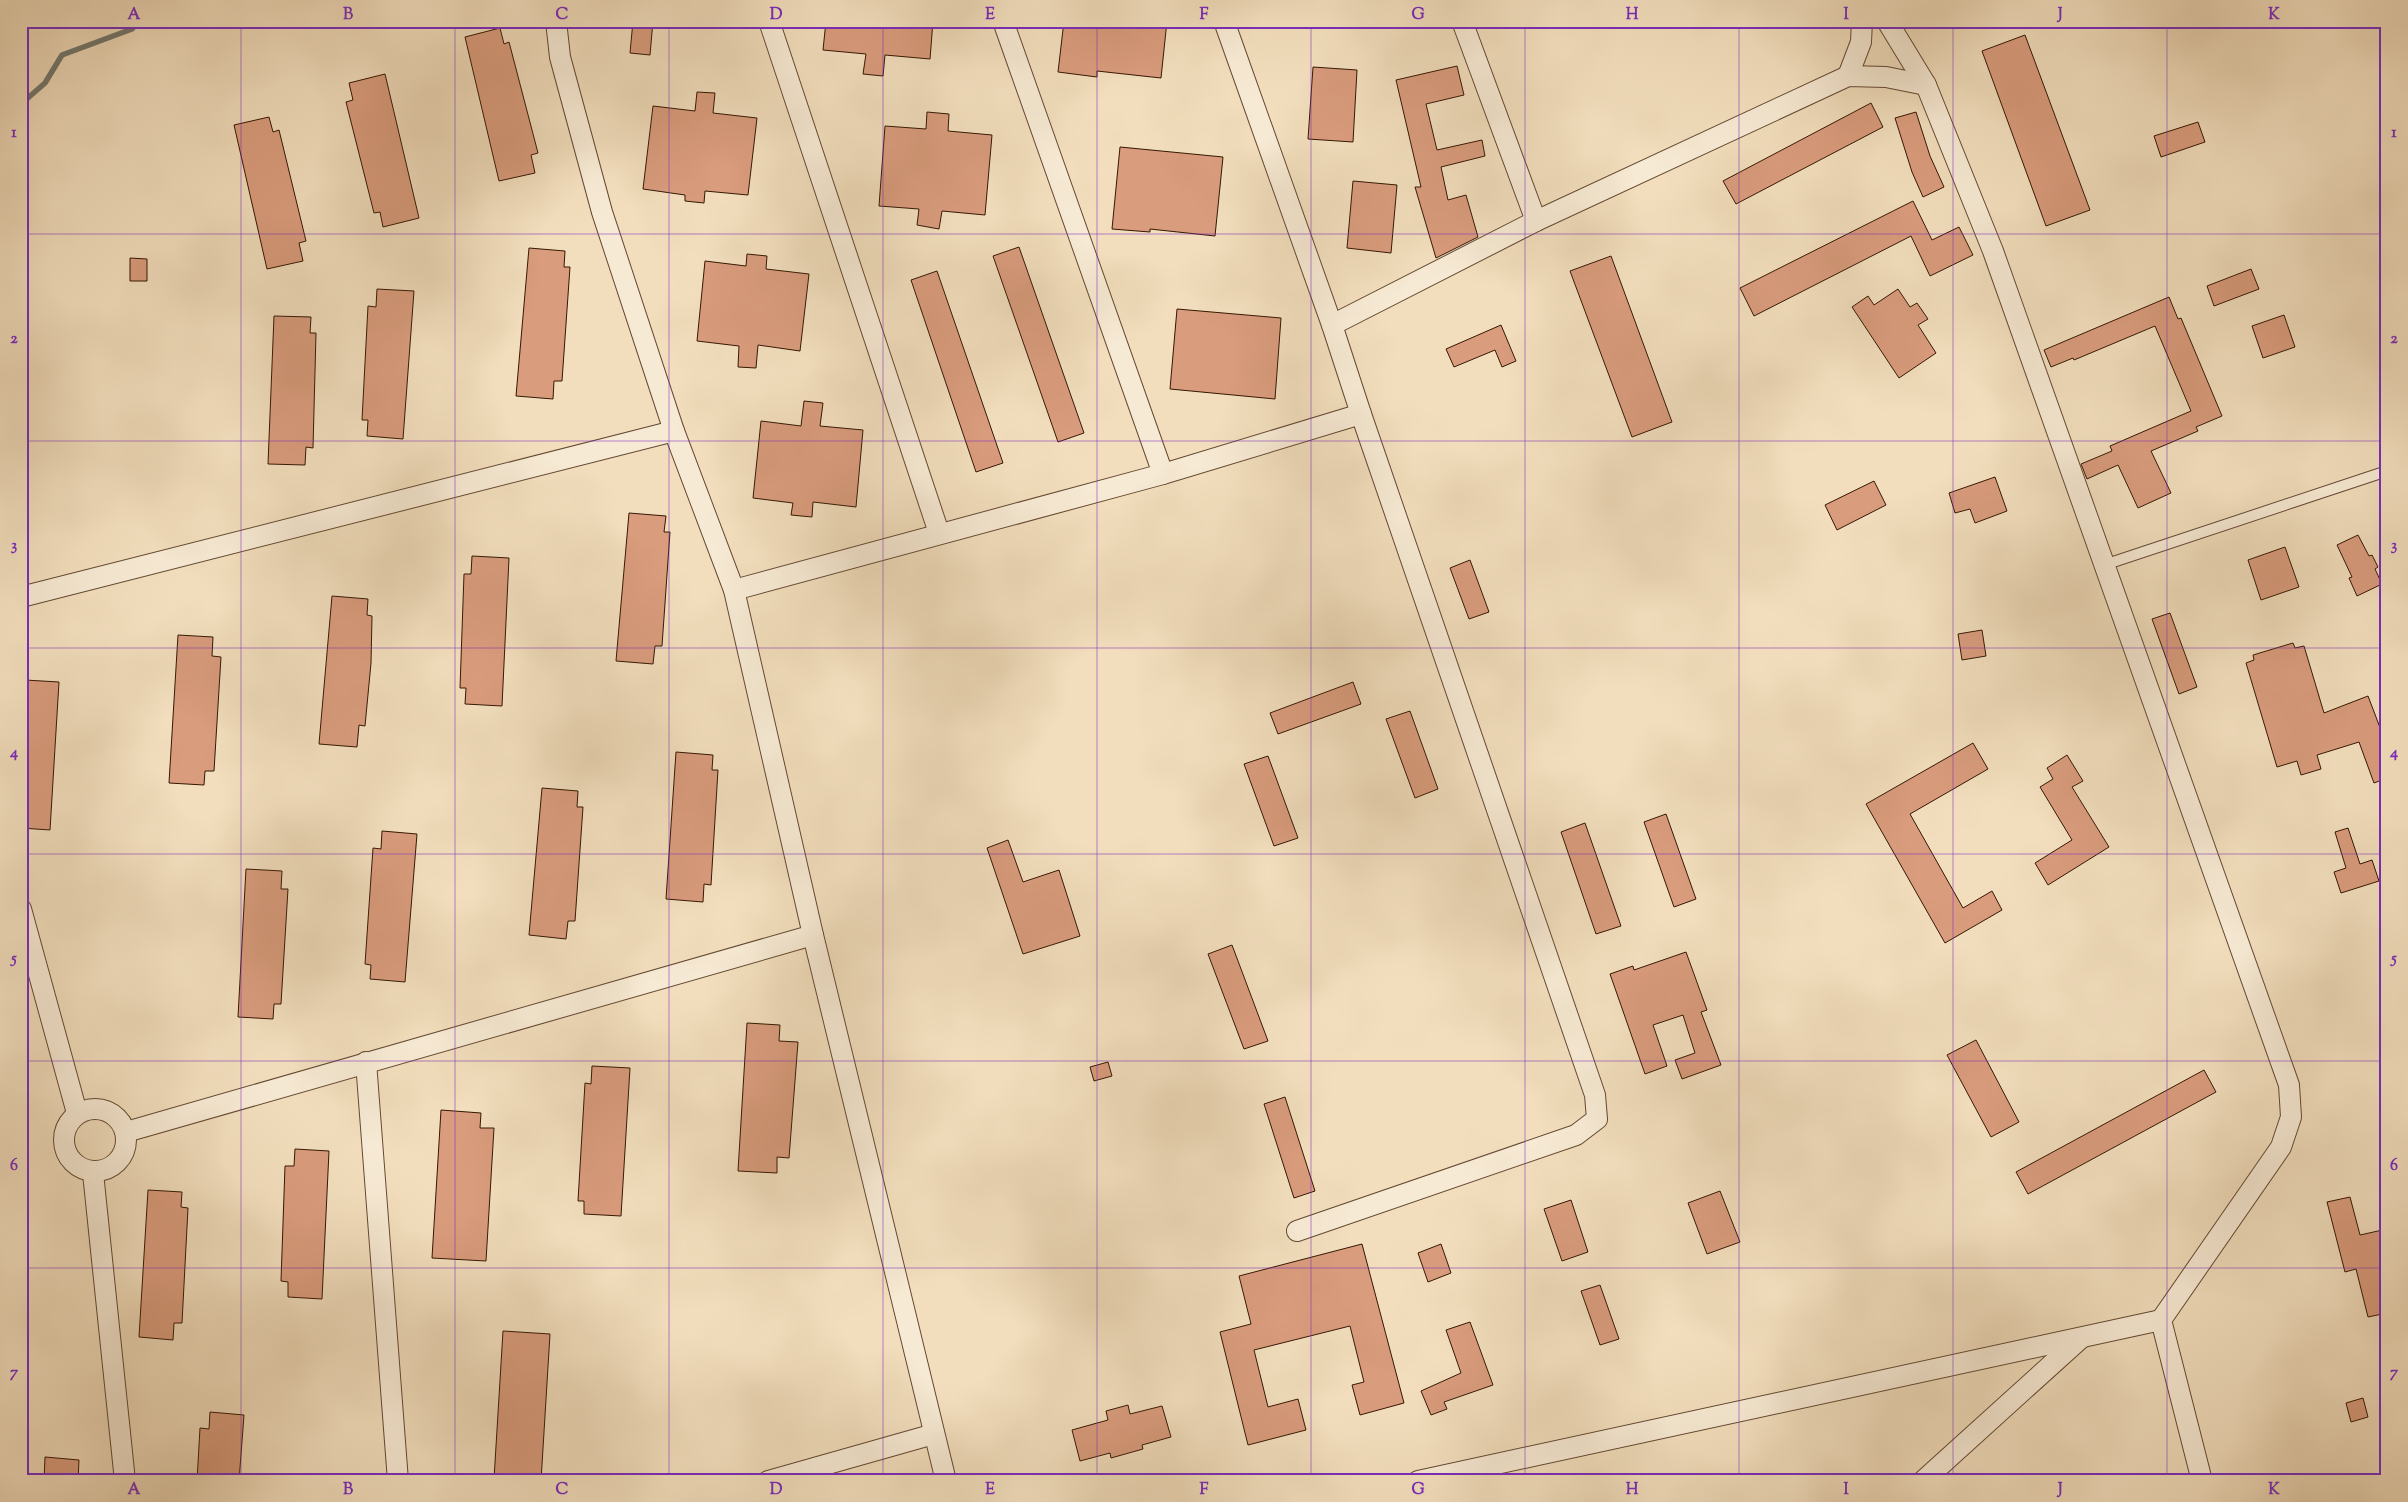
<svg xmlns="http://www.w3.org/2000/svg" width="2408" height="1502" font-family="'Sorts Mill Goudy',serif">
	<rect width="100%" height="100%" fill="#f2debd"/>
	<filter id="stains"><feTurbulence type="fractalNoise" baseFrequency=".004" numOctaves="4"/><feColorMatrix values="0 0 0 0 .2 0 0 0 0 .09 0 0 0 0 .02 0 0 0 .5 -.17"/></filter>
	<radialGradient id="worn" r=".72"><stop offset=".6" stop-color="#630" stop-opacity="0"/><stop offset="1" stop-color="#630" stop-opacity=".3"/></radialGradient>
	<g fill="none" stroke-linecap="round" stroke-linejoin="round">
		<!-- stream -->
		<path stroke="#737970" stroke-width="5.5" d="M21,104L45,83L62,55L132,29L138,21"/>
	</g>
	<!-- building -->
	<g fill="#d99c7d" stroke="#351703">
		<path d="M633,21H653L650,55L630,53Z"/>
		<path d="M826,21H933L930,59L885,55L883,76L863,74L866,54L823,50Z"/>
		<path d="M1064,21H1167L1161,78L1097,71V77L1058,72Z"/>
		<path d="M500,28L504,44L509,42L538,153L531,155L535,173L499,181L465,37Z"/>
		<path d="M2025,35L2090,210L2046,226L1982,51Z"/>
		<path d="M1457,66L1464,95L1426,104L1437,150L1482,140L1485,156L1441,167L1448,200L1466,195L1478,237L1436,258L1415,187H1421L1396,80Z"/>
		<path d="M1313,67L1357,70L1353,142L1308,139Z"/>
		<path d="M385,74L419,218L383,227L380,212L374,213L346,102L353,100L349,83Z"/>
		<path d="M697,92L715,93L713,113L757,118L748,195L705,191L704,203L685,201V195L643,189L653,106L695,111Z"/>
		<path d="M1871,103L1883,127L1736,204L1723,181Z"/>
		<path d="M927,112L949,114L948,131L992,135L985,215L942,211L939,229L917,225L919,209L879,206L885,126L926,129Z"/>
		<path d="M1916,112L1930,156L1944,187L1923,197L1912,172L1895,118Z"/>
		<path d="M269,117L273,132L279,130L306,241L299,243L303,261L267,269L234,125Z"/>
		<path d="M2198,122L2205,142L2161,157L2154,136Z"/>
		<path d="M1120,147L1223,157L1215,236L1150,229V232L1112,229Z"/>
		<path d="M1353,181L1397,185L1391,253L1347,248Z"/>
		<path d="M1913,201L1932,240L1959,227L1973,255L1930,276L1911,236L1754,316L1740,288Z"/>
		<path d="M1019,247L1084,433L1058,442L993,256Z"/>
		<path d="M529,248L565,251L564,267H570L562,381H554L553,399L516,396Z"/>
		<path d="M747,254L767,256L766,269L809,274L800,351L758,345L756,368L738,367L739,346L697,341L705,261L746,266Z"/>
		<path d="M1611,256L1672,422L1632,437L1570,271Z"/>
		<path d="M130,258L147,259V281H130Z"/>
		<path d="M2251,269L2259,289L2214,306L2207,286Z"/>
		<path d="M937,271L1003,463L976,472L911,280Z"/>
		<path d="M377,289L414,291L403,439L367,436L368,420H362L368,306L376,307Z"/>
		<path d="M1898,289L1910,307L1917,303L1928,319L1918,325L1936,353L1899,378L1852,307L1868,296L1874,305Z"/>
		<path d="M2169,297L2178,319L2181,318L2222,416L2196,427L2198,431L2151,451L2171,493L2138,508L2118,465L2087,479L2081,464L2112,451L2110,446L2191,411L2155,326L2074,360L2073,358L2051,367L2044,350Z"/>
		<path d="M1177,309L1281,318L1275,399L1170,389Z"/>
		<path d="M2284,315L2295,347L2263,358L2252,326Z"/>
		<path d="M274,316L311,317L310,333H316L313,448L306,447L305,465L268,464Z"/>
		<path d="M1501,325L1516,361L1502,367L1495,350L1454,367L1446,349Z"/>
		<path d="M804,401L823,403L820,426L863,430L856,507L813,502L812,517L791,515L793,503L753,498L761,421L801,426Z"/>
		<path d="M1995,477L2007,511L1975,523L1970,509L1955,513L1949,493Z"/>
		<path d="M1874,481L1886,505L1837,530L1825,505Z"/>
		<path d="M629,513L666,516L664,532H670L662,646H655L653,664L616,661Z"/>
		<path d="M2358,535L2369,556L2372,555L2378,567L2375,569L2382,584L2357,596L2349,578L2352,577L2337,545Z"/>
		<path d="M2285,547L2299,587L2261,600L2248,560Z"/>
		<path d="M472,556L509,558L502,706L465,704L466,688H460L464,574H471Z"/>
		<path d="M1470,560L1489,612L1469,619L1450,568Z"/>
		<path d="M332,596L368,599L367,615L372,616L371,663L365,726L359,725L357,747L319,744Z"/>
		<path d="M2170,613L2197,687L2179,694L2152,619Z"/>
		<path d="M1982,630L1986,656L1962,660L1958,634Z"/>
		<path d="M178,635L213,637L212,656L221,657L214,771H205L204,785L169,783Z"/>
		<path d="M2293,643L2295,648L2304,646L2324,713L2368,696L2387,746V778L2374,783L2359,742L2317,755L2321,769L2301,775L2297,761L2277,767L2246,663L2254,660L2253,655Z"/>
		<path d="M25,680L59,682L50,830L21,828V696H24Z"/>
		<path d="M1353,682L1361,704L1278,734L1270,713Z"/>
		<path d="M1410,711L1438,789L1415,798L1386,719Z"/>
		<path d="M1973,743L1988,769L1910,814L1963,908L1992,891L2002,910L1945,943L1866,804Z"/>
		<path d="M676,752L713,755L712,770H718L711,885L704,884L703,902L666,899Z"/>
		<path d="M2067,755L2083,781L2072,787L2109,847L2048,885L2035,863L2072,840L2040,787L2053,779L2047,768Z"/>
		<path d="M1268,756L1298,838L1274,846L1244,764Z"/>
		<path d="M542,788L578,791L577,807H583L575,921H568L566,939L529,935Z"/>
		<path d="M1666,814L1696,899L1674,907L1644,822Z"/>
		<path d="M1585,823L1621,926L1596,934L1561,832Z"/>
		<path d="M2348,828L2360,864L2372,860L2379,881L2341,893L2334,872L2346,868L2335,832Z"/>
		<path d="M382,831L417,834L405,982L370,979L371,965L365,964L373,848L381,849Z"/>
		<path d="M1008,840L1023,882L1059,870L1080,936L1023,954L987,848Z"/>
		<path d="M246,869L282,871L281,889H288L281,1004H274L273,1019L238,1017Z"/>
		<path d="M1232,945L1268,1041L1244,1049L1208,954Z"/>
		<path d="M1686,952L1707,1010L1701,1012L1721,1065L1682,1079L1675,1060L1695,1053L1683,1015L1653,1025L1667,1066L1645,1074L1610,974L1633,966L1634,970Z"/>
		<path d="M747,1023L780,1025L779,1041L798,1042L789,1158L777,1157V1173L738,1171Z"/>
		<path d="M1976,1040L2019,1122L1991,1137L1947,1055Z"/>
		<path d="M1108,1062L1112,1076L1094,1081L1090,1067Z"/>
		<path d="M592,1066L630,1068L621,1216L584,1214V1201H578L585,1083L591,1084Z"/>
		<path d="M2204,1070L2216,1092L2028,1194L2016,1172Z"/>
		<path d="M1285,1097L1315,1191L1294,1198L1264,1104Z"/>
		<path d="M441,1110L481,1113L480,1128H494L486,1261L432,1258Z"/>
		<path d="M295,1149L329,1151L322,1299L288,1297V1282L281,1281L285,1166H294Z"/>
		<path d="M148,1190L182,1192L181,1207L188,1208L182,1323H174L173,1340L139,1337Z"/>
		<path d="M1720,1191L1740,1242L1707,1254L1688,1203Z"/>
		<path d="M2350,1197L2360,1235L2387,1229V1313L2368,1317L2356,1269L2345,1272L2327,1202Z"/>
		<path d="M1571,1200L1588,1252L1562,1261L1544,1209Z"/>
		<path d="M1362,1244L1404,1403L1360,1415L1352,1385L1364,1382L1350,1326L1254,1350L1268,1407L1298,1399L1306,1430L1248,1445L1220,1332L1251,1324L1239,1276Z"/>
		<path d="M1441,1244L1451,1273L1428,1282L1418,1253Z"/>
		<path d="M1600,1285L1619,1339L1600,1345L1581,1291Z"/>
		<path d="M1470,1322L1493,1385L1444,1402L1447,1409L1431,1415L1421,1391L1461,1373L1446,1330Z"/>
		<path d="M503,1331L550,1334L541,1481L494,1479Z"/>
		<path d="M2363,1398L2368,1417L2351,1422L2346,1403Z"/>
		<path d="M1128,1405L1130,1414L1162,1406L1171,1437L1142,1445L1143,1449L1111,1458L1110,1453L1080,1461L1072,1430L1108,1420L1106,1411Z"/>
		<path d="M210,1412L244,1415L239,1481H197L200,1428L209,1429Z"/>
		<path d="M45,1457L79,1460L78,1481H44Z"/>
	</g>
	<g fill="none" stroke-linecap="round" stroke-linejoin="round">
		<defs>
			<path id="lane" d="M2104,565L2387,471"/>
			<g id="street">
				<path d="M556,21L560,57L602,212L674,431L734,590L813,935L946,1481"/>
				<path d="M769,21L939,533"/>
				<path d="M1003,21L1163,474"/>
				<path d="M1224,21L1332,325L1361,414L1595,1095L1597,1119L1576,1135L1297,1231"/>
				<path d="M1462,21L1536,221L1848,76L1886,77L1926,85L1993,251L2289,1085L2291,1117L2281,1147L2161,1320L2202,1481"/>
				<path d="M1887,21L1926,85"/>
				<path d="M1848,76L1861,42L1862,21"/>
				<path d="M1332,325L1536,221"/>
				<path d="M734,590L1163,474L1361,414"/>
				<path d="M21,597L674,431"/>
				<path d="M21,909L77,1113"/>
				<path d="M366,1062L398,1481"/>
				<circle cx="95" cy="1140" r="31"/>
				<path d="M126,1132L813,935"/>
				<path d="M93,1173L125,1481"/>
				<path d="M768,1481L934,1434"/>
				<path d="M1418,1481L2161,1320"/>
				<path d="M1923,1481L2081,1338"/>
			</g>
		</defs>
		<!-- lane casing -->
		<use href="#lane" stroke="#644932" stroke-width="12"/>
		<!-- street casing -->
		<use href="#street" stroke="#644932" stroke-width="22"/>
		<!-- lane -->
		<use href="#lane" stroke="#f7ead4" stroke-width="10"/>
		<!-- street -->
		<use href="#street" stroke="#f7ead4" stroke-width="20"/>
	</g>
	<!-- grid -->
	<path fill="none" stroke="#7b2cbf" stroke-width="1" stroke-opacity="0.55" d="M241,21V1481M455,21V1481M669,21V1481M883,21V1481M1097,21V1481M1311,21V1481M1525,21V1481M1739,21V1481M1953,21V1481M2167,21V1481M21,234H2387M21,441H2387M21,648H2387M21,854H2387M21,1061H2387M21,1268H2387"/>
	<!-- margin -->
	<rect width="2408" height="1502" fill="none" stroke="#f2debd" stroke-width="55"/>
	<rect x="28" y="28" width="2352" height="1446" fill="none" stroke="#7b2cbf" stroke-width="2"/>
	<g font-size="16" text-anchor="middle" font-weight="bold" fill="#7b2cbf">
		<text x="134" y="19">A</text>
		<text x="348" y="19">B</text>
		<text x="562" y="19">C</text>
		<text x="776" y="19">D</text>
		<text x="990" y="19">E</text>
		<text x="1204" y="19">F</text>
		<text x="1418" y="19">G</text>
		<text x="1632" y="19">H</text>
		<text x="1846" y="19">I</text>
		<text x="2060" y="19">J</text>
		<text x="2274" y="19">K</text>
		<text x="14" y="137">1</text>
		<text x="2394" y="137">1</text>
		<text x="14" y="343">2</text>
		<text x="2394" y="343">2</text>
		<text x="14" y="550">3</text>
		<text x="2394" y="550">3</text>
		<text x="14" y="757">4</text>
		<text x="2394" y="757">4</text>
		<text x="14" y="963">5</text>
		<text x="2394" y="963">5</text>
		<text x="14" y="1170">6</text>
		<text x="2394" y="1170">6</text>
		<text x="14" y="1377">7</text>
		<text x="2394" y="1377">7</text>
		<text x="134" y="1494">A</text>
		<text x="348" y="1494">B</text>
		<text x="562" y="1494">C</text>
		<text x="776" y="1494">D</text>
		<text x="990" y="1494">E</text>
		<text x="1204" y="1494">F</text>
		<text x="1418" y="1494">G</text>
		<text x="1632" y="1494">H</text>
		<text x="1846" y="1494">I</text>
		<text x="2060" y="1494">J</text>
		<text x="2274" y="1494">K</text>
	</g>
	<rect width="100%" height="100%" filter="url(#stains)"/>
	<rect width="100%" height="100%" fill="url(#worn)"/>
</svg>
